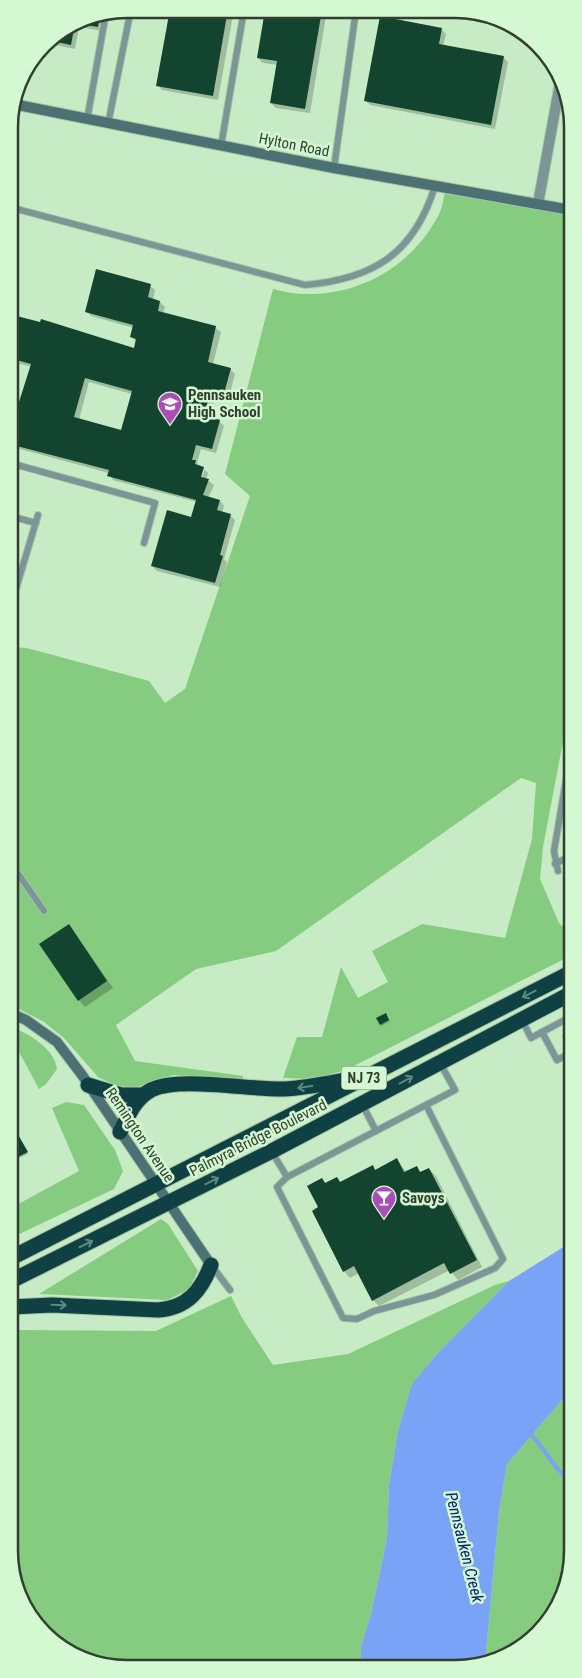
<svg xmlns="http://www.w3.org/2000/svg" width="582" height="1678" font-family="'Roboto Condensed',sans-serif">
	<rect width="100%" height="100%" fill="#c7ebc4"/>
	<!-- green -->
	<g fill="#85cb80">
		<path d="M445,192L571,211L572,694L543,847L540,879L559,923L572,935V955L348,1069L316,1079L283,1078L297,1037H322L341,967L358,998L388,982L372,951L422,924L505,938L532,839L536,783L521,778L276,951L196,969L116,1025L135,1061L243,1076V1080L173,1075L137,1087H119L98,1077L64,1038L44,1022L10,1004V651L11,647L27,648L149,681L165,703L185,689L250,496L225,474L273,289C282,291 293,294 303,294C359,296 410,267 437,218C442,211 443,200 445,192Z"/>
		<path d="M572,789V848L569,850L563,845Z"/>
		<path d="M10,1026C29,1034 54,1048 57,1069L46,1084L39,1089L10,1035Z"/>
		<path d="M66,1102L84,1105L115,1150L123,1171L114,1189L11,1238V1208L79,1171L52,1108Z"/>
		<path d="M161,1219L168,1224L198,1271L189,1289L168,1300L39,1294Z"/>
		<path d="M509,1281L436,1355L412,1385L398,1431L389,1485L387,1538L371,1614L361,1646V1667H104L44,1635L11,1574V1332L15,1330L156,1331L231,1296L242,1318L273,1365L348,1354L495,1285Z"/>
		<path d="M573,1391V1559L564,1596L544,1629L514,1653L485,1664L499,1512L507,1464L561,1401Z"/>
	</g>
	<!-- water -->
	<path fill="#79a3f6" d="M573,1241V1391L561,1401L507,1464L499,1512L485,1664L478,1667H361V1646L371,1614L387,1538L389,1485L398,1431L412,1384L436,1355L509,1281Z"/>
	<!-- shadow -->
	<g fill="#0003" fill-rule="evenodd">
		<path d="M171,9H234L218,100L162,90L158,85Z"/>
		<path d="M266,10H327L310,113L276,108L271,103L278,65L263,63L258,58Z"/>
		<path d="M106,13L103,31L79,27L75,49L45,43L49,38L82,18Z"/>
		<path d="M441,29L446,34L443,46L503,57L508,62L495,129L370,105L365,100Z"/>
		<path d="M9,237L13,241L9,256Z"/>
		<path d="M150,286L155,290L153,300L160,302L165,307L163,313L216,328L221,332L213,364L230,369L235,374L228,401L215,398L209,418L219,421L224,426L216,453L201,449L197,463L208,473L206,479L214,485L208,498L220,501L224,506L222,513L230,515L235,520L224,559L227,562L220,587L157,571L152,566L192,518L197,502L113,480L109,473L9,446V401L19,404L32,367L9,361V315L135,349L137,342L132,337L134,328L91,316L86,311ZM89,382L132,394L122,432L79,420ZM202,469H205L200,483L198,482Z"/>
		<path d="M69,925L113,988L85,1007L79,1000Z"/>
		<path d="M387,1016L390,1021L382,1026L381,1024Z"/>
		<path d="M10,1126H13L28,1154L10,1162Z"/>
		<path d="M397,1160L407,1173L416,1168L422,1173L429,1169L436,1176L482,1267L458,1280L450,1270L379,1306L373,1300L359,1273L350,1278L344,1271L320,1208L322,1179L326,1184L337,1178L341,1183L373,1167L376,1171Z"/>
	</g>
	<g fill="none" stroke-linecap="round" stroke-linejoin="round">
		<!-- stream -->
		<path stroke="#79a3f6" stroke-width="4" d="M528,1432C545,1446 553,1471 573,1481"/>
	</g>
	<!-- building -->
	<g fill="#124430" fill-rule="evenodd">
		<path d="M170,9H228L213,96L156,86Z"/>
		<path d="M265,10H322L305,109L270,103L277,61L257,58Z"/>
		<path d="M100,14L98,27L75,23L71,45L47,40L82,18Z"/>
		<path d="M380,16L442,28L439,44L504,56L491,125L364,101Z"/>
		<path d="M96,269L151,284L148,297L160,301L158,311L216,326L208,362L231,368L223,397L210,394L204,415L220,420L212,449L196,445L192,460H196L195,464L204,467L201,477L209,479L203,495L220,500L217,510L231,514L220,555L223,556L215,583L151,566L167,510L191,517L196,500L107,476L109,470L9,444V400L19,402L31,364L9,358V314L40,322L41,319L134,348L136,339L130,337L133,325L85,312ZM85,378L132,391L121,430L74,417Z"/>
		<path d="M69,924L107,981L78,1001L39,944Z"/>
		<path d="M386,1013L389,1020L380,1025L376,1018Z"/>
		<path d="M12,1124L28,1152L10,1161V1125Z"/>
		<path d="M397,1158L404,1172L417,1166L420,1172L429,1168L477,1260L450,1274L444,1263L372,1301L354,1266L343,1272L312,1211L318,1207L307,1186L322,1178L325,1183L337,1177L340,1182L373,1165L375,1170Z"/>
	</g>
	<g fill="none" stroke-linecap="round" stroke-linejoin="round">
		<defs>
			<g id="lane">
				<path d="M87,120L106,13"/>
				<path d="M108,124L131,9"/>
				<path d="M221,146L244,10"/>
				<path d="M334,168L356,10"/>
				<path d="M9,207L305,285C373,279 414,254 435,186"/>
				<path d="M10,463L155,503L144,543"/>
				<path d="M10,516L36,523"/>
				<path d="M10,609L38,515"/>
				<path d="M10,862L44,911"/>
				<path d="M555,864L572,855"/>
				<path d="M558,871L554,851L572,745"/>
				<path d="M522,1020L531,1038L572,1016"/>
				<path d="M542,1032L557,1060L572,1052"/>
				<path d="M566,1037L572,1049"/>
				<path d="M362,1104L376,1131"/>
				<path d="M272,1152L287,1177L455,1090L440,1063"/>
				<path d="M287,1177L277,1187L343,1318L357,1319L374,1311L434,1295L495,1268L503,1259L426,1105"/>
				<path d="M212,1266L230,1290"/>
			</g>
			<path id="street" d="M538,204L560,83"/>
			<g id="secondary">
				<path d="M13,104L334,168L571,210"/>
				<path d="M10,1013L26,1020L57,1042L82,1075L211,1265"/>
			</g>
			<g id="highway">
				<path d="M88,1085L121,1095H143"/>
				<path d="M120,1132C128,1117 134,1099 151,1090C179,1076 249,1090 284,1089C306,1088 329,1083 351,1079"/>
				<path d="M11,1258L572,972"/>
				<path d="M11,1281L272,1151L572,993"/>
				<path d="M11,1307L52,1305L158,1310C187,1308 201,1291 211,1265"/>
			</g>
		</defs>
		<!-- lane casing -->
		<use href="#lane" stroke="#a6c5a3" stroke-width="8"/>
		<!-- street casing -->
		<use href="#street" stroke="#a6c5a3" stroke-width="12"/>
		<!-- secondary casing -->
		<use href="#secondary" stroke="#a6c5a3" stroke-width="12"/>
		<!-- highway casing -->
		<use href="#highway" stroke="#a6c5a3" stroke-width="17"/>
		<!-- lane -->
		<use href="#lane" stroke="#7c9597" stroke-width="6"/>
		<!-- street -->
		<use href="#street" stroke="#7c9597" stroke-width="10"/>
		<!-- secondary -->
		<use href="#secondary" stroke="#4b7175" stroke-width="10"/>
		<!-- highway -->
		<use href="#highway" stroke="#0e4044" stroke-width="15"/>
	</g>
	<!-- one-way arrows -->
	<defs><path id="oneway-shaft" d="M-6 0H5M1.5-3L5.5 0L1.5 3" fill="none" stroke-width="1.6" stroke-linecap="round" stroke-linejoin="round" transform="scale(1.25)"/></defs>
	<g stroke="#5d8a7c">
		<use href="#oneway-shaft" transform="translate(529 994) rotate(153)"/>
		<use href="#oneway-shaft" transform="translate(406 1080) rotate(-28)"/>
		<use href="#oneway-shaft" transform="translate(305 1087) rotate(171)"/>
		<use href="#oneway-shaft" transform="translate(212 1181) rotate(-27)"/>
		<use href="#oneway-shaft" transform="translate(86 1244) rotate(-26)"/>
		<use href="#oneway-shaft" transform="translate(59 1305) rotate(2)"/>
	</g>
	<!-- icons -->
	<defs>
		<symbol id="school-pin" viewBox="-11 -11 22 30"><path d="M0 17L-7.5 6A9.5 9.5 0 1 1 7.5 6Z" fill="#aa4db7" stroke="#d4f8d1"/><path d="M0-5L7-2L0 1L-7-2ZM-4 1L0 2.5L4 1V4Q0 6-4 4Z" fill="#fff"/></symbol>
		<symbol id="bar-pin" viewBox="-11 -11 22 30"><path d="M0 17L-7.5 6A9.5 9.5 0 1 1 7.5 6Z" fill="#aa4db7" stroke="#d4f8d1"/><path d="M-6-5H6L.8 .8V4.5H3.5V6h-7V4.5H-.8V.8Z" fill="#fff"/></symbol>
	</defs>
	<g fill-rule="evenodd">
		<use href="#school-pin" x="156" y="390" width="28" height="38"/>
		<use href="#bar-pin" x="370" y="1184" width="28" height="38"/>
	</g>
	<g text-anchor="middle" stroke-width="5" stroke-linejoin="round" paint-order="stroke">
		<!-- shield labels -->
		<rect fill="#d4f8d1" stroke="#627660" stroke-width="1" x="341.5" y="1066.5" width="45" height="23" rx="4"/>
		<g font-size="14" font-weight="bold" fill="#313f30">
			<text x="364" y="1083">NJ 73</text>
		</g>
		<!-- street labels -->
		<g font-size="15" fill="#313f30" stroke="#d4f8d1">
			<text transform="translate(294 145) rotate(11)" y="5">Hylton Road</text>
			<text transform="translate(140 1135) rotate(56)" y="5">Remington Avenue</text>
			<text transform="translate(258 1138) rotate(-27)" y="5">Palmyra Bridge Boulevard</text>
		</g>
		<!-- poi labels -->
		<g font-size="15" font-weight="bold" fill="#313f30" stroke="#d4f8d1" text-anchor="start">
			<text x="188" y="400">Pennsauken<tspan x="188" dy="17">High School</tspan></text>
			<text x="402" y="1203">Savoys</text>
		</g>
		<!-- water labels -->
		<g font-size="16" font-style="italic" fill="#00217a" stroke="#d4f8d1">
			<text transform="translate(465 1547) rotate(76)" y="6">Pennsauken Creek</text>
		</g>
	</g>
	<!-- crop -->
	<path d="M0 0H582V1678H0ZM127 18H455A109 109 0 0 1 564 127V1551A109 109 0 0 1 455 1660H127A109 109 0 0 1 18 1551V127A109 109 0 0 1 127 18Z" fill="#d4f8d1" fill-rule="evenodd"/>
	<path fill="none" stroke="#313f30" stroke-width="2.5" d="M127 18H455A109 109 0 0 1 564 127V1551A109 109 0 0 1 455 1660H127A109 109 0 0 1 18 1551V127A109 109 0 0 1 127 18Z"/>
</svg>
